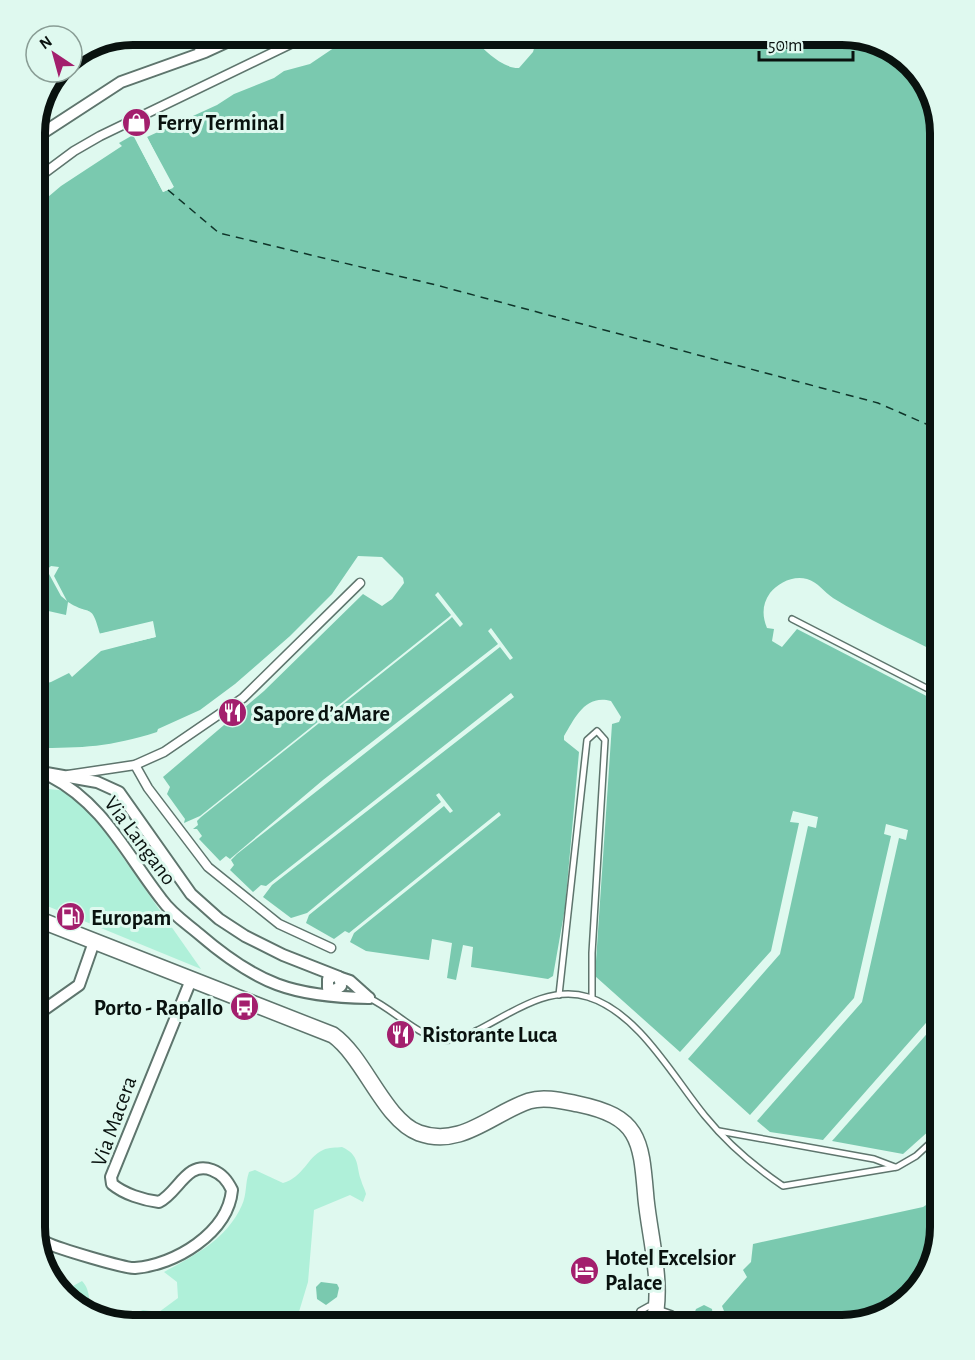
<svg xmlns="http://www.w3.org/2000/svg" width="975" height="1360" font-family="'Alegreya Sans',sans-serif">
	<rect width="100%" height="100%" fill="#dff9ef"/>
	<!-- green -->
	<g fill="#aff0d9">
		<path d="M39,788L77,792L201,969L35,901V790Z"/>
		<path d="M342,1147C360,1155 356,1166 361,1180C362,1185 365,1189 366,1194L363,1202L350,1195L314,1210L308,1282L295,1325H127L114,1321L143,1310L159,1312L178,1298L177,1282L164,1272C195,1255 227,1239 242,1205C247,1194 245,1183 249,1172L255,1170L283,1183C304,1177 307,1157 323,1150C329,1147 336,1148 342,1147Z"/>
		<path d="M82,1281C92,1291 87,1306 96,1316L84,1312L68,1297L73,1286Z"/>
	</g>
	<!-- water -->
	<g fill="#7ac9af">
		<path d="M353,35H471C481,48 503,69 519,68L533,52L538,35H848L891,48L927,84L940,134V654C905,636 867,619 833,598C824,592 818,582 807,579C793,575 778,583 770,593C762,604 762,616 767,628L774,629L772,641L782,647L797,629L940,703V1007L823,1140L770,1132L757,1121L862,1002L899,838L906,840L908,830L886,824L884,834L891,836L854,998L750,1115L688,1059L780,954L808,826L816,828L818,817L793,811L790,822L799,823L771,951L680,1052L595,976L612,724L619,722L621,717L611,701C585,694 575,718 564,736V740L579,752L565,908L553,976L548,979L471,967L473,947L463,945L456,980L447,978L452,943L432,939L429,960L366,951L350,942L354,933L501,815L499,812L349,933L345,931L334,939L306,923L309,915L444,806L450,813L453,811L439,793L436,795L441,802L307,913L291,918L263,897L272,885L514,697L511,693L266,886L261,885L253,892L230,870L234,865L231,860L237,854L500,647L510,660L513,658L491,628L488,631L498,644L323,780L230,859L226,856L220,861L199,839L202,836L197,829H193L198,825L197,821L201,817L450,619L452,617L460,627L463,624L438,592L435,595L451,615L449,617L200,816L184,823L185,819L167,794L170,787L163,777L264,691L363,594L382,606L392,599L404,583L403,578L382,557L358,556L332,594L290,636L235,684L200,710L158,729L157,732C110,747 83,748 35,748V686L51,682L69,673L72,677L101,651L155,637L152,622L100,634C91,601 91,617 68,602L66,615L35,608L38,583L49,574L61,596L67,601L54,576L59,567L51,566L35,580V208L61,186L122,146L119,143L133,135L163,192L173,188L147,137L217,105L234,94L274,78L284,71L310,64Z"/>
		<path d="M940,1019V1121L903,1154L832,1141Z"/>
		<path d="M940,1196V1227L927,1276L891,1312L842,1325H722L726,1316L722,1306L747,1277L743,1270L751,1262L753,1244L923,1207Z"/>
		<path d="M321,1282L337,1284L339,1288L337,1297L326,1305L317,1299L316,1287Z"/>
		<path d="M704,1305L712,1309L713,1318L709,1325H690L696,1309Z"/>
	</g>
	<!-- pier -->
	<g fill="#dff9ef">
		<path d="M147,137L174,187L163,192L137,142L140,140L164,188L169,186L145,138Z"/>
		<path d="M153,621L156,637L101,650L152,635L150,625L100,637L98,634Z"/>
	</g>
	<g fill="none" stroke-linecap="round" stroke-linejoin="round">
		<!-- ferry -->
		<path stroke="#0f3429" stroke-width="1.5" stroke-dasharray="8 6" stroke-linecap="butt" d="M168,190L219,233L436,285L878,403L940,430"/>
		<defs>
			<g id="service">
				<path d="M792,619L940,695"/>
				<path d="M559,995L587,740L597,731L605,740L592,953V998"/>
				<path d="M369,998C395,1010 415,1035 444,1040C454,1042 469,1034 478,1030C513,1012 549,985 588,997C639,1013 673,1077 705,1116C727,1143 755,1167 783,1186L897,1167L916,1156L940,1134"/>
				<path d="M719,1131L874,1159L895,1167"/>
				<path d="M635,1325L640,1311L649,1306L672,1314L673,1325"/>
			</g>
			<g id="pedestrian">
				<path d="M194,35L201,53"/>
				<path d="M35,180L74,151L100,136L309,35"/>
				<path d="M135,765L148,788L208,867L279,924L331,948"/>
				<path d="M68,775L135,765L164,752L243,698L360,583"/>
			</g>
			<g id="minor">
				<path d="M35,138L121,82L205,52L242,35"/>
				<path d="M35,771L97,782L119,792L191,894L219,919L245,936L283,955L339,977L341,986L335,990L328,988V979L334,976"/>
				<path d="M50,776C104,804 126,854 162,900C172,914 186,923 199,934C257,984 293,997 369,998"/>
				<path d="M338,977L350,981L369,998"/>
				<path d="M35,1016L79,985L94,942"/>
				<path d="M36,1234C40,1237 43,1240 47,1243C57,1248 126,1269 135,1268C175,1265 228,1233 232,1190C227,1180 222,1174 212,1170C187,1160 178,1193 159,1202C143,1200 124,1194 112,1184L111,1177L191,980"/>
			</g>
			<path id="secondary" d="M35,918L333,1035C365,1058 384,1120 419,1133C461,1148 491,1114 529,1101C544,1096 563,1101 578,1104C641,1117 641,1141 646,1199C650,1239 664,1286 653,1325"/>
		</defs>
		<!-- service casing -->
		<use href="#service" stroke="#5e756d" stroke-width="8"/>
		<!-- pedestrian casing -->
		<use href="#pedestrian" stroke="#5e756d" stroke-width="11"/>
		<!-- minor casing -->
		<use href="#minor" stroke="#5e756d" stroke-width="14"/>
		<!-- secondary casing -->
		<use href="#secondary" stroke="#5e756d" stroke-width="18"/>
		<!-- service -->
		<use href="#service" stroke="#fff" stroke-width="5"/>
		<!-- pedestrian -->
		<use href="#pedestrian" stroke="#fff" stroke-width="8"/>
		<!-- minor -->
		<use href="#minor" stroke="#fff" stroke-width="10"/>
		<!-- secondary -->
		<use href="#secondary" stroke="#fff" stroke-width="15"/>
	</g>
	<!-- icons -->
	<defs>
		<symbol id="shop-disc" viewBox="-11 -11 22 22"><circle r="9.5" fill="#a31f6d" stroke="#dff9ef"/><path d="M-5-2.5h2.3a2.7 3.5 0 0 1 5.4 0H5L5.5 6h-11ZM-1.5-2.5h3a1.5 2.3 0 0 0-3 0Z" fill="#fff"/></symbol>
		<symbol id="restaurant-disc" viewBox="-11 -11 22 22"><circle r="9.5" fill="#a31f6d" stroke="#dff9ef"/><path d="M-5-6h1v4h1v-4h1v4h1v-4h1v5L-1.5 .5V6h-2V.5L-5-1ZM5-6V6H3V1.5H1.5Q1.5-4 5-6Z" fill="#fff"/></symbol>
		<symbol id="fuel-disc" viewBox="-11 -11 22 22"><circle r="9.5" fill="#a31f6d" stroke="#dff9ef"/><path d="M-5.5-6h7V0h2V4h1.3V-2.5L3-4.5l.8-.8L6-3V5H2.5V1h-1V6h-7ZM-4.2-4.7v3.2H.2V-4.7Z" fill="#fff"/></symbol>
		<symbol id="bus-disc" viewBox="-11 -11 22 22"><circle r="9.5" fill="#a31f6d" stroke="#dff9ef"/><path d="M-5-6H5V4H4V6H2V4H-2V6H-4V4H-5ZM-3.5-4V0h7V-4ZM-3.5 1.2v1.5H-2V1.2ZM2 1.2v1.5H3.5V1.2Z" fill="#fff"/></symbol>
		<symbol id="hotel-disc" viewBox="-11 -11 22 22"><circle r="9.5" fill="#a31f6d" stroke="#dff9ef"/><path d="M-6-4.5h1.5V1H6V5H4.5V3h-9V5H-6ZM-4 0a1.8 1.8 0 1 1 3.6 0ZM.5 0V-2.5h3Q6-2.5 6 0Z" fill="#fff"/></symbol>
	</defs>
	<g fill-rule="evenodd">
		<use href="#shop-disc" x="120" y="106" width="33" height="33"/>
		<use href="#restaurant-disc" x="216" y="696" width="33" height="33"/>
		<use href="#fuel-disc" x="54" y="900" width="33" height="33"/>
		<use href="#bus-disc" x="228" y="990" width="33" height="33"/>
		<use href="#restaurant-disc" x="384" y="1018" width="33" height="33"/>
		<use href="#hotel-disc" x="568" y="1254" width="33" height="33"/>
	</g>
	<g text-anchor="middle" stroke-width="6" stroke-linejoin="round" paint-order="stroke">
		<!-- poi labels -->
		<g font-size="22" font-weight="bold" fill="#09120f" stroke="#dff9ef" text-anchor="start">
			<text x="157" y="130">Ferry Terminal</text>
			<text x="253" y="721">Sapore d’aMare</text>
			<text x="91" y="925">Europam</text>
			<text x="223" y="1015" text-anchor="end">Porto - Rapallo</text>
			<text x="422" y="1042">Ristorante Luca</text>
			<text x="605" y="1265">Hotel Excelsior<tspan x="605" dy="25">Palace</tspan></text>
		</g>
		<!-- street labels -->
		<g font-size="22" fill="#09120f" stroke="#dff9ef">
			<text transform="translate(141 840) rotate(53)" y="8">Via Langano</text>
			<text transform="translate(113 1121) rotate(-70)" y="8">Via Macera</text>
		</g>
	</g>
	<!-- crop -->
	<path d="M0 0H975V1360H0ZM133 45H842A88 88 0 0 1 930 133V1227A88 88 0 0 1 842 1315H133A88 88 0 0 1 45 1227V133A88 88 0 0 1 133 45Z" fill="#dff9ef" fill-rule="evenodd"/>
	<path fill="none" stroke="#09120f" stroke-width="8" d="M133 45H842A88 88 0 0 1 930 133V1227A88 88 0 0 1 842 1315H133A88 88 0 0 1 45 1227V133A88 88 0 0 1 133 45Z"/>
	<!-- north arrow -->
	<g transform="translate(54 54) rotate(324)"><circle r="28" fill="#dff9ef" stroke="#899d95" stroke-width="1.5"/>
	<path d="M0-4.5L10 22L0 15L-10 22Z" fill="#a31f6d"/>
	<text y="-9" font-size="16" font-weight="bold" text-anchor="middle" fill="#09120f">N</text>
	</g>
	<!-- scale -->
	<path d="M759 51v9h94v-9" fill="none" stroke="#09120f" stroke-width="3"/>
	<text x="768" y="51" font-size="18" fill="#09120f" stroke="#dff9ef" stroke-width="4.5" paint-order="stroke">50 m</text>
</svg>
